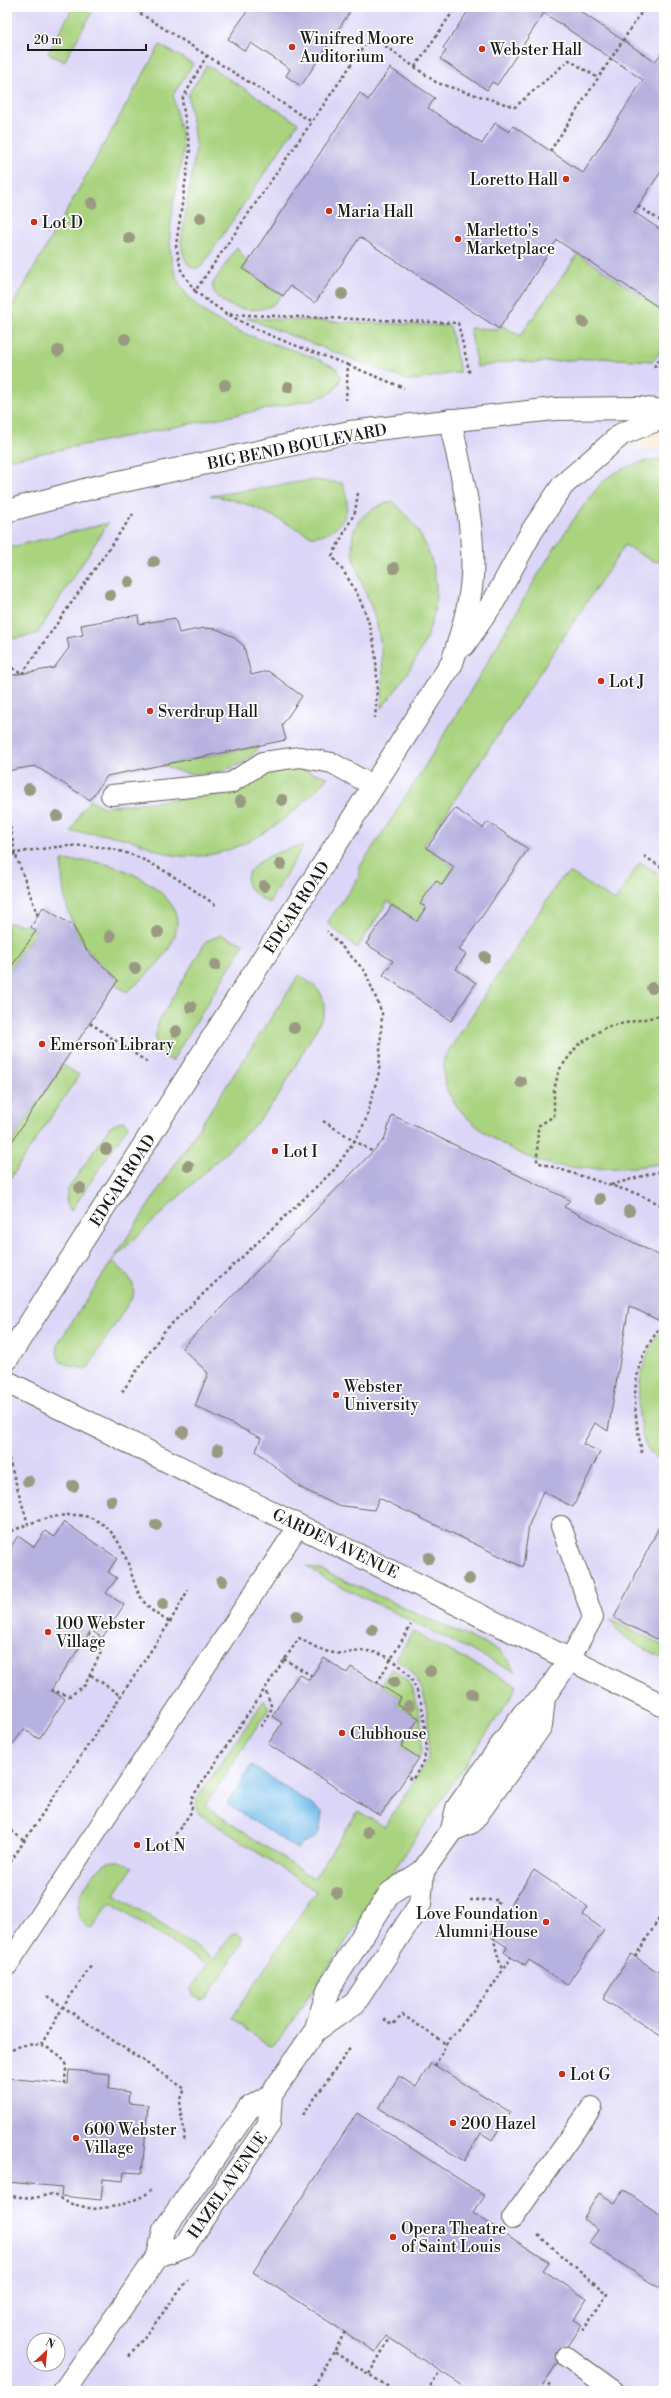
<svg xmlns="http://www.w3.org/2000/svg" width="671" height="2398" font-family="'Libre Bodoni',serif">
	<rect width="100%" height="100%" fill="#fff"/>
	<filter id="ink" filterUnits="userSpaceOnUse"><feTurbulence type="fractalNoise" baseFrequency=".025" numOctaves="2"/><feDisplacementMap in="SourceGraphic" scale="8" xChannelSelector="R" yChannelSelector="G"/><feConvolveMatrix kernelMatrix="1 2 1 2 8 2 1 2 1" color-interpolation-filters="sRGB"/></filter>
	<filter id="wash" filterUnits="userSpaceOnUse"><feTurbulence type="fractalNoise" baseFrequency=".012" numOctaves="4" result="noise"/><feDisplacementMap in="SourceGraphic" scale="16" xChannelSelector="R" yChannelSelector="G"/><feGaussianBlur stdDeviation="0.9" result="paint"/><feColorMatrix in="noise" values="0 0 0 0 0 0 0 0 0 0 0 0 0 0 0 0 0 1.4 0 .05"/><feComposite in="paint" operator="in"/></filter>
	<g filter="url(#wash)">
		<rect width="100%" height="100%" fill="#f8e5d1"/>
		<!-- built -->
		<path fill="#dbd6f7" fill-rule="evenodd" d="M7,7H664V388L635,450L664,448V2391H7ZM34,2340H58V2364H34Z"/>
		<!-- green -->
		<g fill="#a9d37f" stroke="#62784e">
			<path d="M73,7H95L64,62L48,53Z"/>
			<path d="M160,45L193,64L173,95C176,112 182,131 183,149C183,159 179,171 177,182C168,237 158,284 215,319C252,342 298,347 336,368L341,377C337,392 329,394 316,399L7,460V316Z"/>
			<path d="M207,65L298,123L202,266L194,269C184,264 183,252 181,242L196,148L188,95Z"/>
			<path d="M237,247L247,262L243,269L281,295C278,300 275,304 270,306C254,315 210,307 213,283Z"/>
			<path d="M578,254L664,311C664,333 669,344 653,361L597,358L531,363L517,360L477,367L470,328L498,329L501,325L520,336Z"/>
			<path d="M246,318L450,326L460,372L409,381Z"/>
			<path d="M658,459L664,460V559L662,562L652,561L625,545L424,846L454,867L442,885L437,881L421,904L426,907L417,921L388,901L357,948L327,923L359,877V868C404,801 446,733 487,663C523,601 556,538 602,482C617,469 638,462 658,459Z"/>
			<path d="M313,480L342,483C344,489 347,496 347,501C348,523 331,536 311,536C277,519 247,499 210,496Z"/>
			<path d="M393,501C400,509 409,517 415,526C459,594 427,651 382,708C383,681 384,653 377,626C366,579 319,522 393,501Z"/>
			<path d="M108,523L37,634L7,640V548Z"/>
			<path d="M259,746C246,769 211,776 186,773C178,772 170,768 162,765Z"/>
			<path d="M295,768L328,777C291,820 229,868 168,854C158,851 148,846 137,842C116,835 94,833 71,832L81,812L90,800L103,807L235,793L241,790L257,775Z"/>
			<path d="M303,846L269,903C262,898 248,891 247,882C244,862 288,847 303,846Z"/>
			<path d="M62,861C76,861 91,860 105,864C129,869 177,893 177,922C177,951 147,975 127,992L115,985L118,980C78,948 61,912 62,861Z"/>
			<path d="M640,862L664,878V1163C633,1169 579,1171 549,1164C514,1155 468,1127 450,1096C443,1085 443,1071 444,1058L561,878L571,873L615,901Z"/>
			<path d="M7,923L26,925L36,931L7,973Z"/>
			<path d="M221,935L244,944L172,1061C154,1052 153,1039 159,1021L206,941Z"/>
			<path d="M299,975C318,989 325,990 324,1015L279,1095L258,1122L112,1260C122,1271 137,1279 133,1296L87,1369L70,1366L60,1361L57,1353L59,1342Z"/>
			<path d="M63,1065L79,1075L7,1183V1149Z"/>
			<path d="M122,1121L127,1123L128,1126L71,1211C65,1203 65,1197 69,1188L110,1127Z"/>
			<path d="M664,1327V1462C646,1453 643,1442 640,1423C635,1388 642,1355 664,1327Z"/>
			<path d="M307,1566L321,1570L498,1650L508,1659L515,1672L324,1578Z"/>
			<path d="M611,1620L664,1646V1659C645,1649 620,1639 611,1620Z"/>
			<path d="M413,1632L516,1685L513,1694L278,2042L273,2046L268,2045L232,2018L316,1891L198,1813L196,1800L264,1700L269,1708L205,1806L314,1879L358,1811L384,1827L428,1759C430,1745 428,1703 422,1690C417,1678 408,1667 396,1659Z"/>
			<path d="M392,1668C398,1673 406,1678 410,1685C419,1700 426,1742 419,1758L401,1746L418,1718L397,1705L401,1698L381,1686Z"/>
			<path d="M119,1861L133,1867L115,1894L214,1959L231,1934L237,1932L242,1936V1943L207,1998L201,2000L193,1996L191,1989L207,1965L110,1903L91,1930C88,1927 83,1923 80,1919C71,1903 92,1871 106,1863C109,1861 115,1861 119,1861Z"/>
		</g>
		<!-- water -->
		<path fill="#71bcea" stroke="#466c83" d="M252,1765L322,1812C321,1827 319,1842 302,1843L297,1849L227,1804Z"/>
		<g id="blocks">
			<!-- building -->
			<g fill="#b7b1df">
				<path d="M7,7H14L7,20Z"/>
				<path d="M250,7H353L301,86L286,76L290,69L251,43L245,51L228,39Z"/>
				<path d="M471,7H574L655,62L664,49V167L634,212L664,232V311L557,240L499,329L360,237L315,303L290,286L283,296L243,269L360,93L368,100L390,68L435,98L428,108L482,144L495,123L509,132L513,126L583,173L643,80L544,13L497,85L492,82L487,90L440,59L446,51L443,48Z"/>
				<path d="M138,615L139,624L175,618L179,633L204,628L217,629L232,636L244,646L251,675L268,671L302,696L282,725L286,740L107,776L90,800L35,766L7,771V676L54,668L69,648L67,638L83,635L81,625Z"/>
				<path d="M455,808L483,828L488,822L528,849L459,950L466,954L456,969L476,983L451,1021L383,975L393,961L366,944L392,905L417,921L426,907L420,904L436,880L442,885L454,867L427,848Z"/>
				<path d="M43,907L73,926L87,951L118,980L7,1149V973L36,931L31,927Z"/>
				<path d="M392,1115L570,1200L564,1207L664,1258V1319L662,1322L629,1306L608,1431L595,1423L583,1444L600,1452L573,1507L543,1491L529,1525L523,1567L379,1498L374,1510L336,1505L301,1488L256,1451L261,1438L195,1406L208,1373L182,1348L384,1140Z"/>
				<path d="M664,1517V1643L614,1618Z"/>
				<path d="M64,1522L117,1558L108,1572L117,1578L106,1593L124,1605L102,1638L91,1630L51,1690L65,1699L39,1739L24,1729L13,1744L7,1741V1552L18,1536L34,1547L45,1531L54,1537Z"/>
				<path d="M324,1658L347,1673L351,1667L401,1698L397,1705L419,1718L401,1746L419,1758L380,1816L268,1744L282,1723L272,1716L299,1674L309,1680Z"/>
				<path d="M534,1870L588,1907L583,1915L604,1930L567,1985L529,1960L525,1966L511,1957L504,1952L507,1947L490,1936Z"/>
				<path d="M631,1954L664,1976V2038L603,1999Z"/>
				<path d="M431,2063L510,2112L492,2140L481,2133L464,2161L379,2108L399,2076L416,2087Z"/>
				<path d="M69,2070L110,2074L109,2089L129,2092L128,2103L148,2105L142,2173L124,2172L123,2181L103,2179L101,2200L61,2196L62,2187L7,2182V2078L68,2084Z"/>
				<path d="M357,2113L485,2196L473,2213L549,2262L543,2270L587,2299L574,2319L582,2325L539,2391H471L386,2336L375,2352L253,2272Z"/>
				<path d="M623,2190L664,2217V2291L589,2243L598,2229L583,2219L599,2193L615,2203Z"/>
			</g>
		</g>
	</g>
	<g filter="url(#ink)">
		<use href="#blocks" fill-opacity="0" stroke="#69625b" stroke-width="1"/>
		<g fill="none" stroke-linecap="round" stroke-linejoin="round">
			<defs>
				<g id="lane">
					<path d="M111,795L231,783L263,762L300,757L332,763L373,786"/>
					<path d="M561,1526L593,1617L570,1659"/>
					<path d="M7,1966L299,1525"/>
					<path d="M512,2219L592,2107"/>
					<path d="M567,2357L614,2391"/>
				</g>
				<g id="street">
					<path d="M7,1382L664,1706"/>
					<path d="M452,1830L472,1822L541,1726L544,1697"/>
					<path d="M315,2031L355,2003L420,1904L423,1871"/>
					<path d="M158,2256L185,2246L269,2124L271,2095"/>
					<path d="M64,2391L158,2256L164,2230L249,2108L271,2095L315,2031L329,1988L390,1893L423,1871L452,1830L457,1808L524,1713L544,1697L570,1659"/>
				</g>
				<g id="secondary">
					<path d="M7,511L91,488L350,432L554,409L638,408L664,411"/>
					<path d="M464,645L494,601L532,531L563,485L622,434L664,417"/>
					<path d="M7,1359L452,663C461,634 470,607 472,577C475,524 461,471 450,420"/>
				</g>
			</defs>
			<!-- lane casing -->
			<use href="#lane" stroke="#69625b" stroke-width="22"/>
			<!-- street casing -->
			<use href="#street" stroke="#69625b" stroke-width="24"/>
			<!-- secondary casing -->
			<use href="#secondary" stroke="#69625b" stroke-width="24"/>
			<!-- path -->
			<g stroke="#69625b" stroke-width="2.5" stroke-dasharray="3 3" stroke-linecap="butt">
				<path d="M130,7L312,122"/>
				<path d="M207,55L182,100L190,150L176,245L181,270L195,291L371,36L437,83L515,107L569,60L598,78"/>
				<path d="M415,67L456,7"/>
				<path d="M550,151L645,7"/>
				<path d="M638,206L664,223"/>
				<path d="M195,291C241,329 293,344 348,365L346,400"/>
				<path d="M224,314L458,323L470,375"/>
				<path d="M348,365L404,388"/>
				<path d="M654,367L664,352"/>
				<path d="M358,493L355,512L332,556C374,609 381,653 375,718"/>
				<path d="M7,665L22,674L133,514"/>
				<path d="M7,809L15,853L38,916"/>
				<path d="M644,856L664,869"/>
				<path d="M7,857C20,851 35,850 49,848C123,837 159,866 217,906"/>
				<path d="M664,1015L606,1027L578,1045L559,1070L554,1090V1116L538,1126L537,1162L635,1193L664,1206"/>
				<path d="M90,1023L147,1062"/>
				<path d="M323,1121L373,1152"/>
				<path d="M611,1185L664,1170"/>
				<path d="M7,1238H12"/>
				<path d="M122,1392L165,1330L335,1169L355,1140L365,1122L379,1072L382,1013L365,971L327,931"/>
				<path d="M7,1453L28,1524C69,1510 105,1507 124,1554C131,1568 133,1585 142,1599C149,1610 159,1616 170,1622"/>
				<path d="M642,1453C632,1403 628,1365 664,1323"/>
				<path d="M7,1535L12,1531L28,1524"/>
				<path d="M7,1548L9,1549"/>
				<path d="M284,1659L312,1676"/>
				<path d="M91,1675L121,1696"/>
				<path d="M377,1683L411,1625"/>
				<path d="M51,1690L70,1696L85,1685L101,1652L97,1641L89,1634"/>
				<path d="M261,1727L272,1708L265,1689"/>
				<path d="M7,1827L24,1841"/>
				<path d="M165,1849L192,1811L191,1799L299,1638C310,1644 322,1652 335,1653C346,1655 357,1650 368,1651C403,1656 420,1686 424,1718C427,1749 430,1753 412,1780L406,1776"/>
				<path d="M7,1867L170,1622L188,1590"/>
				<path d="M470,1900H499C490,1930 493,1940 502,1970"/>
				<path d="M660,1917L664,1919"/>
				<path d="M635,1957L664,1911"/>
				<path d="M47,1996L185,2089C173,2113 187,2119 184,2143"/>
				<path d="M384,2019L392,2025L403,2015L446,2044"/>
				<path d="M41,2045L63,2007L91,1966"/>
				<path d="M7,2053C11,2051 16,2047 21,2046C36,2041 63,2050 66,2067C66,2072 65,2078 65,2083"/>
				<path d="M435,2066L446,2044L492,1987L511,1957"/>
				<path d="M303,2115L351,2047"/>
				<path d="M7,2196L34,2198L52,2194L68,2203L93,2209L118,2206L144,2196L151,2190"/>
				<path d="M538,2235L607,2294L583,2331"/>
				<path d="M345,2332L334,2352L395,2391"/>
				<path d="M129,2357L188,2280"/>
				<path d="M369,2374L390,2338"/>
				<path d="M311,2391L334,2352"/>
				<path d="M427,2391L440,2371"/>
				<path d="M545,2391L550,2383"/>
			</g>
			<!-- lane -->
			<use href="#lane" stroke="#fff" stroke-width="20"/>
			<!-- street -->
			<use href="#street" stroke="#fff" stroke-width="22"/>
			<!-- secondary -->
			<use href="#secondary" stroke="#fff" stroke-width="22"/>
		</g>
		<!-- trees -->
		<g fill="#9a9a81">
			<circle cx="92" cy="203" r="6"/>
			<circle cx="200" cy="218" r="6"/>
			<circle cx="129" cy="238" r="6"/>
			<circle cx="342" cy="294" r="6"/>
			<circle cx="583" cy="322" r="6"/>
			<circle cx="125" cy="339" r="6"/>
			<circle cx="58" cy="351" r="6"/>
			<circle cx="225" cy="385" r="6"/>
			<circle cx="288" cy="387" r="6"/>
			<circle cx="154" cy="562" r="6"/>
			<circle cx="394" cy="568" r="6"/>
			<circle cx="129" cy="582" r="6"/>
			<circle cx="110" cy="595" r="6"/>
			<circle cx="29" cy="789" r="6"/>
			<circle cx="282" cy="800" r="6"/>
			<circle cx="241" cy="801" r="6"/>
			<circle cx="57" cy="816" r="6"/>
			<circle cx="281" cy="864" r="6"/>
			<circle cx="264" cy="886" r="6"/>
			<circle cx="158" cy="932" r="6"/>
			<circle cx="110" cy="936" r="6"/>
			<circle cx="485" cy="957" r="6"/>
			<circle cx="215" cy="965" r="6"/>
			<circle cx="135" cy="968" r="6"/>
			<circle cx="652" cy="988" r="6"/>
			<circle cx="191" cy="1007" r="6"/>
			<circle cx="294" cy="1028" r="6"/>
			<circle cx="176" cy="1031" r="6"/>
			<circle cx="521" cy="1082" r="6"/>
			<circle cx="106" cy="1149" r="6"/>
			<circle cx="188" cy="1166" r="6"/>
			<circle cx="80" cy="1188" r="6"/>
			<circle cx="600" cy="1199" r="6"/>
			<circle cx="629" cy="1211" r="6"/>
			<circle cx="183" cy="1432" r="6"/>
			<circle cx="218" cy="1450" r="6"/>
			<circle cx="28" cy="1481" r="6"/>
			<circle cx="73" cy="1486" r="6"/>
			<circle cx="111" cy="1501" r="6"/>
			<circle cx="156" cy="1525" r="6"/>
			<circle cx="429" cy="1558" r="6"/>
			<circle cx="469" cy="1579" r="6"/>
			<circle cx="222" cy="1581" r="6"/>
			<circle cx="163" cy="1604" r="6"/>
			<circle cx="297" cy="1616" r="6"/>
			<circle cx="372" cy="1630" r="6"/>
			<circle cx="430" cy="1671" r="6"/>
			<circle cx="394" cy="1682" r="6"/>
			<circle cx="472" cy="1694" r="6"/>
			<circle cx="409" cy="1706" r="6"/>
			<circle cx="368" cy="1832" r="6"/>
			<circle cx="337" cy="1893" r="6"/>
		</g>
	</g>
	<!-- markers -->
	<g fill="#c8321e" stroke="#fff" stroke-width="1.5">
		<circle cx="292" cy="47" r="4"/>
		<circle cx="482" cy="49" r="4"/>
		<circle cx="566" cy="179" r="4"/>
		<circle cx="329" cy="211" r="4"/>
		<circle cx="34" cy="222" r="4"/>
		<circle cx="458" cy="239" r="4"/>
		<circle cx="601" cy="681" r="4"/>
		<circle cx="150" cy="711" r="4"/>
		<circle cx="42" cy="1044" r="4"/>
		<circle cx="275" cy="1151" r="4"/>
		<circle cx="336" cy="1395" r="4"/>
		<circle cx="48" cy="1632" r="4"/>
		<circle cx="342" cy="1733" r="4"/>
		<circle cx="137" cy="1845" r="4"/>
		<circle cx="546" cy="1922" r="4"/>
		<circle cx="562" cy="2074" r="4"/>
		<circle cx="453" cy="2123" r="4"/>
		<circle cx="76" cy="2138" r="4"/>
		<circle cx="393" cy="2237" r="4"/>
	</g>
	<g text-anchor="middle" stroke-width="3.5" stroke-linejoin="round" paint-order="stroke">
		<!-- poi labels -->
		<g font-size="16" fill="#1c1c1c" stroke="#fff" text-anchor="start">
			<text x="300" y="44">Winifred Moore<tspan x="300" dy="18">Auditorium</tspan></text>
			<text x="490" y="55">Webster Hall</text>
			<text x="558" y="185" text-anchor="end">Loretto Hall</text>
			<text x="337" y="217">Maria Hall</text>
			<text x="42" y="228">Lot D</text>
			<text x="466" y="236">Marletto's<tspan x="466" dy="18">Marketplace</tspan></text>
			<text x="609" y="687">Lot J</text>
			<text x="158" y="717">Sverdrup Hall</text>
			<text x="50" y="1050">Emerson Library</text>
			<text x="283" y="1157">Lot I</text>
			<text x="344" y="1392">Webster<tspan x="344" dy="18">University</tspan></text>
			<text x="56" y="1629">100 Webster<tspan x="56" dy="18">Village</tspan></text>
			<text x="350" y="1739">Clubhouse</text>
			<text x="145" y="1851">Lot N</text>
			<text x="538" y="1919" text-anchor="end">Love Foundation<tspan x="538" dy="18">Alumni House</tspan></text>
			<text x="570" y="2080">Lot G</text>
			<text x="461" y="2129">200 Hazel</text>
			<text x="84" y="2135">600 Webster<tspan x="84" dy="18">Village</tspan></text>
			<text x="401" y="2234">Opera Theatre<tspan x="401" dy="18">of Saint Louis</tspan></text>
		</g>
		<!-- street labels -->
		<g font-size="16" fill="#1c1c1c" stroke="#fff">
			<text transform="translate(297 446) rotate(-11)" y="6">BIG BEND BOULEVARD</text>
			<text transform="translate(296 907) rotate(-57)" y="6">EDGAR ROAD</text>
			<text transform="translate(122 1180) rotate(-57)" y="6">EDGAR ROAD</text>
			<text transform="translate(336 1543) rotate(26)" y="6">GARDEN AVENUE</text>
			<text transform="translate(227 2185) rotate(-55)" y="6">HAZEL AVENUE</text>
		</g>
	</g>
	<!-- margin -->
	<rect width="671" height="2398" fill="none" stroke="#fff" stroke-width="24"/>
	<!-- north arrow -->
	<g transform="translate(46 2352) rotate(26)"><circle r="19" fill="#ffffff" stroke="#a4a4a4"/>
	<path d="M0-3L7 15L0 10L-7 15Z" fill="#c8321e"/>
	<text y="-6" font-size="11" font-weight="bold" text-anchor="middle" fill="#1c1c1c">N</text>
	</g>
	<!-- scale -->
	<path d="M28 44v6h118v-6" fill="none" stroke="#1c1c1c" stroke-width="2"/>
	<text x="34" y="44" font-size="12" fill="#1c1c1c" stroke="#ffffff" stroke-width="3" paint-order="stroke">20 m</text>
</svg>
